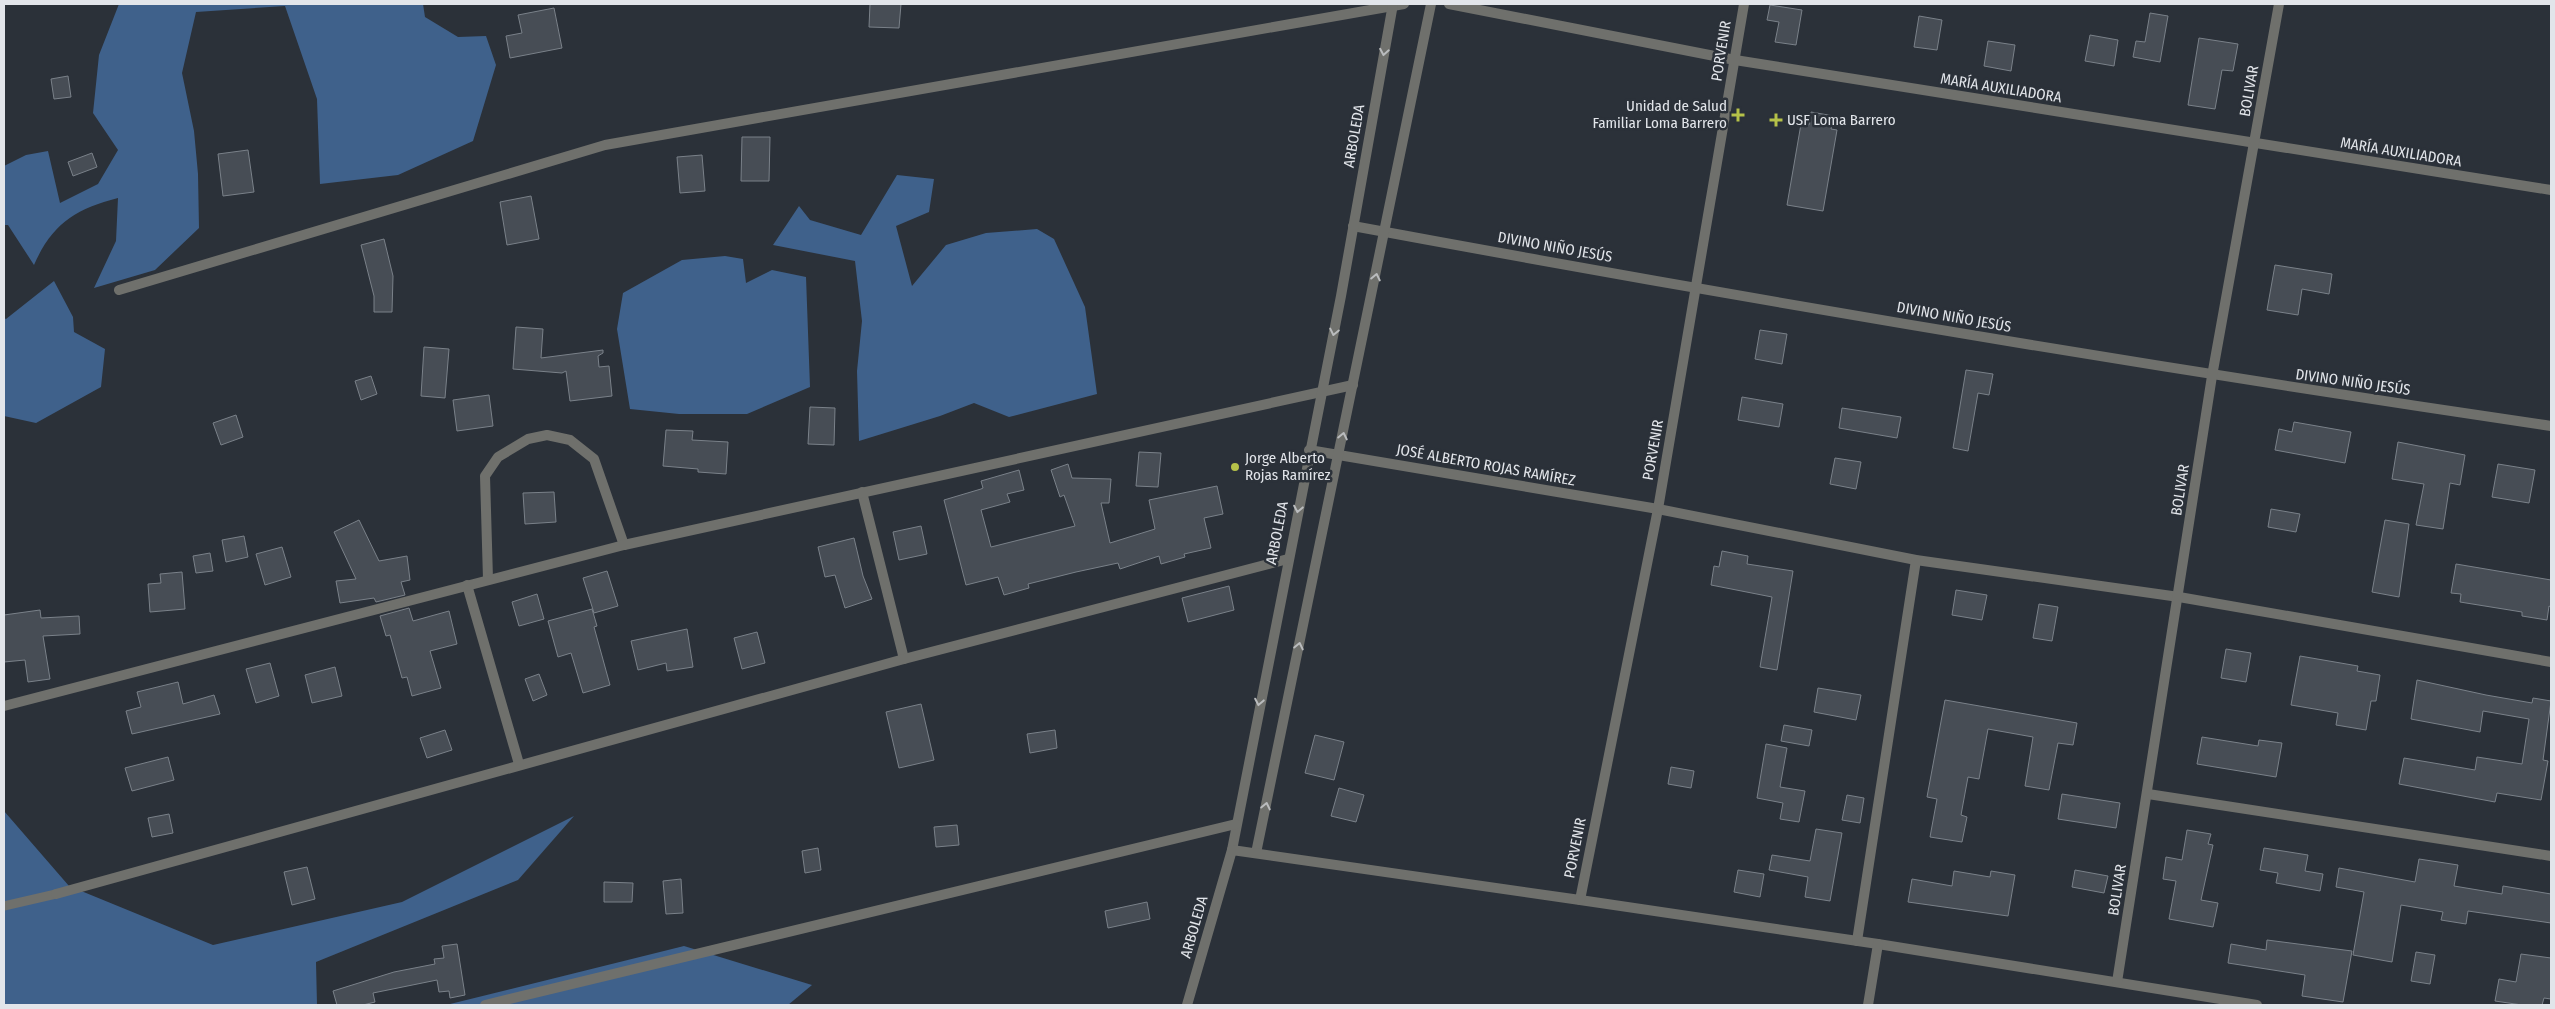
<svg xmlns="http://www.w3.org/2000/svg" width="2555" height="1009" font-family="'Fira Sans Condensed',sans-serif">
	<rect width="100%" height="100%" fill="#2b3139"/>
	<!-- forest -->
	<g fill="#3f618b">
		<path d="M119,4H423L425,17L458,37L486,36L496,65L473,141L398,175L320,184L317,99L285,6L196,12L182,73L194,131L198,174L199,228L155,270L94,288L116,241L118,198C75,209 52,224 34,265L8,225H4V166L26,155L48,151L60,203L98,184L118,150L93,113L99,55Z"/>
		<path d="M897,175L934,179L929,212L896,226L912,286L946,245L986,233L1037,229L1054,239L1085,307L1097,394L1009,417L974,403L940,416L859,441L857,371L862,321L855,261L773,245L799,206L810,220L861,235Z"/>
		<path d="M725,256L743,259L746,283L772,270L806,277L810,387L747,414H679L630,409L617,329L623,293L682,260Z"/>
		<path d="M54,281L73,317L74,332L105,349L101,387L36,423L4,416V318L6,319Z"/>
		<path d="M4,811L69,886L213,945L402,902L574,816L518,880L316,962L317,1005H4Z"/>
		<path d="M684,946L812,985L788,1005H446Z"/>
	</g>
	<!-- building -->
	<g fill="#474d55" stroke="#7a8189">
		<path d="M870,4H901L899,28L869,27Z"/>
		<path d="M1770,5L1802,10L1796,45L1775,42L1779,22L1767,20Z"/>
		<path d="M554,8L562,48L510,58L506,36L522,33L518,15Z"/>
		<path d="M2150,13L2168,16L2160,62L2133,57L2136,41L2145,42Z"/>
		<path d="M1919,16L1942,20L1937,50L1914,47Z"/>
		<path d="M2090,35L2118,40L2114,66L2085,61Z"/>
		<path d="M2199,38L2238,44L2233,71L2222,70L2215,109L2188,105Z"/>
		<path d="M1988,41L2015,45L2011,71L1984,66Z"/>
		<path d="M68,76L71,97L54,99L51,79Z"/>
		<path d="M1811,112L1834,116L1831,129L1837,130L1823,211L1787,205L1801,124L1809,125Z"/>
		<path d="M742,137H770L769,181H741Z"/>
		<path d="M248,150L254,192L223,196L218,154Z"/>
		<path d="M92,153L97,167L73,176L68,162Z"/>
		<path d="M702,155L705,191L680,193L677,157Z"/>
		<path d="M531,196L539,239L507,245L500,202Z"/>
		<path d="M384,239L393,276L392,312H374V296L361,245Z"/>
		<path d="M2275,265L2332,274L2329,294L2302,289L2298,315L2267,310Z"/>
		<path d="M516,327L543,329L541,358L603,350V353L598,356L599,367L609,366L612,396L570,401L566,371L562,373L513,369Z"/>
		<path d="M1760,330L1787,334L1782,364L1755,359Z"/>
		<path d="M424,347L449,349L445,398L421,396Z"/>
		<path d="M1966,370L1993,374L1989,395L1978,393L1968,451L1953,448Z"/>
		<path d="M371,376L377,394L361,400L355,381Z"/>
		<path d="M489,395L493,426L457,431L453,400Z"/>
		<path d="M1742,397L1783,404L1779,427L1738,420Z"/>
		<path d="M810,407L835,408L834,445L808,444Z"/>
		<path d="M1842,408L1901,417L1897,438L1839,428Z"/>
		<path d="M236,415L243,437L221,445L213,423Z"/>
		<path d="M2294,422L2351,432L2345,463L2275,450L2279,429L2292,432Z"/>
		<path d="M666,430L693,431L692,440L728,442L726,474L698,472V469L663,466Z"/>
		<path d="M2398,442L2465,455L2460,485L2450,483L2443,529L2416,525L2424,484L2392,479Z"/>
		<path d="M1139,452L1161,453L1158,487L1136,486Z"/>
		<path d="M1835,458L1861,462L1856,489L1830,484Z"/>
		<path d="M1068,464L1072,478L1111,479L1109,503H1101L1110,543L1155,529L1149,500L1217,486L1223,514L1204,518L1211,548L1184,554L1185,557L1161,564L1159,556L1120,569L1118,563L1076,572L1028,584L1029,588L1004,595L998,577L966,585L944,500L981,489L983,488L981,481L1019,470L1024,490L1007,494L1010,502L981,510L991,547L1075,526L1064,495L1060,497L1051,470Z"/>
		<path d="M2498,464L2535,470L2529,503L2492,497Z"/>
		<path d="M554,492L556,522L525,524L523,493Z"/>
		<path d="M2271,509L2300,514L2296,532L2268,527Z"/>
		<path d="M359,520L379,561L407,556L410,580L401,582L405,595L376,602L374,598L340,603L336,581L356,579L334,532Z"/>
		<path d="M2385,520L2409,524L2399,597L2372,592Z"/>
		<path d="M921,526L927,554L899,560L893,532Z"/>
		<path d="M244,536L248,557L226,562L222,540Z"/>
		<path d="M854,538L863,576L872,599L845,608L835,575L825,577L818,547Z"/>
		<path d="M282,547L291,577L265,585L256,554Z"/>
		<path d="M1722,551L1748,556L1747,564L1793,571L1777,670L1760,667L1772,597L1711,585L1714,566L1719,567Z"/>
		<path d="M210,553L213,571L196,573L193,556Z"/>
		<path d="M2456,564L2551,580V607L2549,606L2547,620L2522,616V612L2460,602L2461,594L2451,593Z"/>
		<path d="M607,571L618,606L594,613L583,578Z"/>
		<path d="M182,572L185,609L150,612L148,584L161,583L160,574Z"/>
		<path d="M1229,586L1234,610L1188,622L1182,598Z"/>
		<path d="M1956,590L1987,595L1982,620L1952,615Z"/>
		<path d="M537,594L544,619L519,626L512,602Z"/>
		<path d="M2039,604L2058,607L2052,641L2033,638Z"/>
		<path d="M409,608L413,621L449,611L457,644L430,651L441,688L412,696L407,677L402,678L390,635L386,636L380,616Z"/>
		<path d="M592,609L597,626L594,627L610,685L583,693L571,653L558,657L548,621Z"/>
		<path d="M40,610L41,618L79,616L80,634L43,636L50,679L28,682L25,660L4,662V615Z"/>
		<path d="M687,629L693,667L667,671L666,663L638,670L631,641Z"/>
		<path d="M757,632L765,663L742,669L734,638Z"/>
		<path d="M2226,649L2251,653L2246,682L2221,678Z"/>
		<path d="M2300,656L2358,666L2357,671L2380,675L2376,701H2371L2366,730L2336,725L2338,713L2291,705Z"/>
		<path d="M270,663L279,696L256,703L246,669Z"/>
		<path d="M335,667L342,696L312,703L305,675Z"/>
		<path d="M539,674L547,695L533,701L525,679Z"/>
		<path d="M2417,680L2486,695L2532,703L2533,698L2551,701L2543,760L2548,761L2541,800L2497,793L2495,802L2399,784L2404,758L2475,770L2477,757L2522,764L2529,719L2483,711L2480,732L2411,719Z"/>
		<path d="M178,682L183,704L214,695L220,714L132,734L126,711L141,707L137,692Z"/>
		<path d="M1818,688L1861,695L1856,720L1814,712Z"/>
		<path d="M1945,700L2077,723L2073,745L2058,743L2049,790L2025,786L2033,737L1988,729L1979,779L1968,777L1961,815L1967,817L1962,842L1930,837L1937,799L1927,797Z"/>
		<path d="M921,704L934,760L899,768L886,712Z"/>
		<path d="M1784,725L1812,730L1809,746L1781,741Z"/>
		<path d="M445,730L452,750L427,758L420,738Z"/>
		<path d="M1055,730L1057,748L1030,753L1027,734Z"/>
		<path d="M1315,735L1344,742L1334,780L1305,773Z"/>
		<path d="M2202,737L2258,746L2259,740L2282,743L2276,777L2197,764Z"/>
		<path d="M1766,744L1787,748L1780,787L1805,791L1799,822L1780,819L1783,803L1757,798Z"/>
		<path d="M168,757L174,780L132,791L125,768Z"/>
		<path d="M1671,767L1694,771L1691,788L1668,784Z"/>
		<path d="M1339,788L1364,795L1356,822L1331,816Z"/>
		<path d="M2062,794L2120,803L2116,828L2058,819Z"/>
		<path d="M1847,795L1864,798L1860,823L1842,820Z"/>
		<path d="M169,814L173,833L152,837L148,818Z"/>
		<path d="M957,825L959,845L936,847L934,827Z"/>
		<path d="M1816,829L1842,833L1830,901L1805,897L1808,877L1769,870L1772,855L1810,861Z"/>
		<path d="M2187,830L2211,834L2208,844L2213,845L2201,900L2218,903L2213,927L2169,919L2176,881L2163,879L2166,857L2182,860Z"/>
		<path d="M818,848L821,870L805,873L802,851Z"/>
		<path d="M2264,848L2308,855L2305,871L2323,874L2320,891L2276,883L2278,873L2260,870Z"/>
		<path d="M2419,859L2458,865L2454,886L2502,894L2503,886L2551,894V923L2468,911L2466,924L2441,920L2443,912L2401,905L2392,962L2353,955L2364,892L2336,887L2339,868L2415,882Z"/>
		<path d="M307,867L315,899L292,905L284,872Z"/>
		<path d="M1738,870L1764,874L1760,897L1734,892Z"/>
		<path d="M2075,870L2108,876L2104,893L2072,887Z"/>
		<path d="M1954,871L1990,877L1991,871L2015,875L2008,916L1908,902L1912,879L1952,886Z"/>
		<path d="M681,879L683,913L666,914L663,881Z"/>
		<path d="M604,882L633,883L632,902H604Z"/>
		<path d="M1147,902L1150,919L1108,928L1105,911Z"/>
		<path d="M2267,940L2352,951L2343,1002L2302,996L2305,975L2228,963L2231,944L2266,950Z"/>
		<path d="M457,944L465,995L450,998L449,991L439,992L437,980L373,993L375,1002L363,1005H337L333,991L394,972L435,964L434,959L444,958L442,946Z"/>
		<path d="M2416,952L2435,955L2430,984L2411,981Z"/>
		<path d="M2521,954L2551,958V999L2544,998L2542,1005H2522L2495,1001L2499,979L2516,982Z"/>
	</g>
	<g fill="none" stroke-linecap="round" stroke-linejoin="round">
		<!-- service -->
		<path stroke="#6f706c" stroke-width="9" d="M4,906L56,894"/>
		<!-- minor -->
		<g stroke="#6f706c" stroke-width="10">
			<path d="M1449,4L1735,60L2551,190"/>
			<path d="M1353,226C1751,300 2151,367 2551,426"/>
			<path d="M119,290L605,145L1404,4"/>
			<path d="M1309,450L1658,509L1916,560L2179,597L2551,662"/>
			<path d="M862,492L904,659"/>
			<path d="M488,579L485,476L498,457L528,439L547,435L570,440L594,459L624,545"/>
			<path d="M467,585L519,764"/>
			<path d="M4,706L624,545L1353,385"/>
			<path d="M2148,794L2551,856"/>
			<path d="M1232,850L1341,296L1393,4"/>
			<path d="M1256,853L1431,4"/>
			<path d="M56,894L904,659L1288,559"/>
			<path d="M1580,900L1878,944L2257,1005"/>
			<path d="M1857,941L1916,560"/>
			<path d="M2117,982L2212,376L2279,4"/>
			<path d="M485,1005L1236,824"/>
			<path d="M1868,1005L1878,944"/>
		</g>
		<!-- tertiary -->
		<path stroke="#6f706c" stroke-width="10" d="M1187,1005L1232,850L1580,900L1658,509L1744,4"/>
	</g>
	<!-- one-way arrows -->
	<defs><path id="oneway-chevron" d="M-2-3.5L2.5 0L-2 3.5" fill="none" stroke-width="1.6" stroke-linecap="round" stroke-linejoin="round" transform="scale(1.25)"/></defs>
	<g stroke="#babcbe">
		<use href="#oneway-chevron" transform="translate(1384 52) rotate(100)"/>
		<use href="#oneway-chevron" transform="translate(1376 277) rotate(-78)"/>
		<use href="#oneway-chevron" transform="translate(1334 332) rotate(102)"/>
		<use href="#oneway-chevron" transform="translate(1343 436) rotate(-78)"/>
		<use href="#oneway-chevron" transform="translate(1298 509) rotate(101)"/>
		<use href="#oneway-chevron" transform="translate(1299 646) rotate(-78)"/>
		<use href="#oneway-chevron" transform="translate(1259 702) rotate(101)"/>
		<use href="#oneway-chevron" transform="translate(1266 806) rotate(-78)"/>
	</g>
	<!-- markers -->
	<g fill="#b6c249" stroke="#2b3139" stroke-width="2">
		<path d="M1735.5 107.5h5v5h5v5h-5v5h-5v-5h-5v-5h5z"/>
		<path d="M1773.5 112.5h5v5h5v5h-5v5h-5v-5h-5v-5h5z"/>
		<circle cx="1235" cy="467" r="5"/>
	</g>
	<g text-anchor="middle" stroke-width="5" stroke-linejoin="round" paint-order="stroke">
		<!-- street labels -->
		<g font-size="15" fill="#e2e5ea" stroke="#2b3139">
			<text transform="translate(1721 51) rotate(-81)" y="5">PORVENIR</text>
			<text transform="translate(2001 88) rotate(9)" y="5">MARÍA AUXILIADORA</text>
			<text transform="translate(2249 91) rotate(-80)" y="5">BOLIVAR</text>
			<text transform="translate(1354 136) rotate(-80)" y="5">ARBOLEDA</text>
			<text transform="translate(2401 152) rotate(9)" y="5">MARÍA AUXILIADORA</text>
			<text transform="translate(1555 247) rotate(10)" y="5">DIVINO NIÑO JESÚS</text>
			<text transform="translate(1954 317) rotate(10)" y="5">DIVINO NIÑO JESÚS</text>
			<text transform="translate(2353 382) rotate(8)" y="5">DIVINO NIÑO JESÚS</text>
			<text transform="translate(1653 450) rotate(-80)" y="5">PORVENIR</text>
			<text transform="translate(1486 465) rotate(10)" y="5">JOSÉ ALBERTO ROJAS RAMÍREZ</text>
			<text transform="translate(2180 490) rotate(-81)" y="5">BOLIVAR</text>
			<text transform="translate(1277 533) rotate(-79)" y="5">ARBOLEDA</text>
			<text transform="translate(1575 848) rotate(-79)" y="5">PORVENIR</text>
			<text transform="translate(2117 890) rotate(-81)" y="5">BOLIVAR</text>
			<text transform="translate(1194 927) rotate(-74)" y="5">ARBOLEDA</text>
		</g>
		<!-- poi labels -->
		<g font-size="15" fill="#e2e5ea" stroke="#2b3139" text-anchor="start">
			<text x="1727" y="111" text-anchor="end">Unidad de Salud<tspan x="1727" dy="17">Familiar Loma Barrero</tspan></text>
			<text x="1787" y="125">USF Loma Barrero</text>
			<text x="1245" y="463">Jorge Alberto<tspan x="1245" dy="17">Rojas Ramírez</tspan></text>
		</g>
	</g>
	<!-- border -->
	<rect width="2555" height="1009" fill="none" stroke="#e2e5ea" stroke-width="10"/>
</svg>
